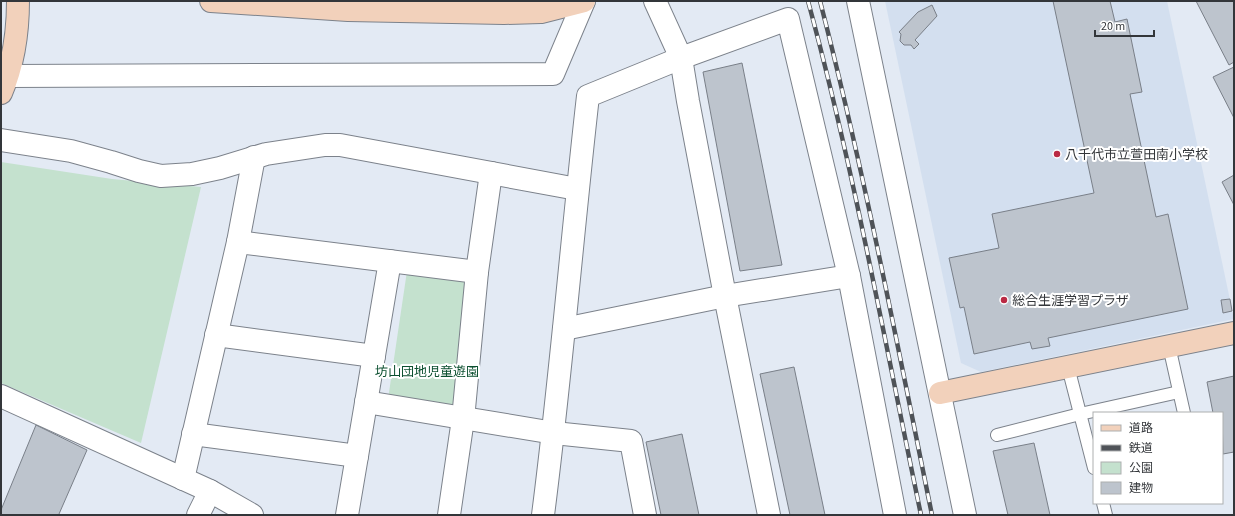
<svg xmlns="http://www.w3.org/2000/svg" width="1235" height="516" font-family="'Source Sans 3','Noto Sans JP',sans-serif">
	<rect width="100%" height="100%" fill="#e3eaf4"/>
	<!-- built -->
	<path fill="#d3dfef" d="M885,1H1167L1234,319L981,372L961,363Z"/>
	<!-- green -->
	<g fill="#c4e1ce">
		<path d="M1,162L112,179L201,187L141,443L1,383Z"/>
		<path d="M407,271L463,277L469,284L459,404L452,412L388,399Z"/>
	</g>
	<!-- building -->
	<g fill="#bdc4cd" stroke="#797f88">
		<path d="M1053,1H1110L1115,22L1127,19L1142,92L1130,94L1156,217L1168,214L1188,309L1048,338L1050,346L1032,349L1030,342L974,354L964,307L960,308L949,258L999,248L992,214L1094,193Z"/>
		<path d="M1196,1H1234V62L1229,65Z"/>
		<path d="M932,5L937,16L915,40L919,44L914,49L911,45H904L900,41L901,34L899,32L918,12Z"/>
		<path d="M742,63L782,265L740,271L703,72Z"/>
		<path d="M1234,67V118L1213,77Z"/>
		<path d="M1234,175V205L1222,182Z"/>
		<path d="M1230,299L1232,311L1223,313L1221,300Z"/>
		<path d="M794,367L825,515H790L760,374Z"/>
		<path d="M1234,376V452L1223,454L1222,413H1213L1207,382Z"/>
		<path d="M36,425L87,450L59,514L60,515H1V510Z"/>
		<path d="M682,434L699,515H661L646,442Z"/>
		<path d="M1034,443L1050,515H1008L993,451Z"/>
	</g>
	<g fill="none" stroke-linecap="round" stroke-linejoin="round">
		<defs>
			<g id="lane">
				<path d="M1169,346L1184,413"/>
				<path d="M1068,367L1094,468"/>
				<path d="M997,435L1080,414L1179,392"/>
				<path d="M1103,503L1106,515"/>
			</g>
			<g id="street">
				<path d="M655,1L681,58L688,101L725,296L769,515"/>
				<path d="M858,1L965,515"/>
				<path d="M8,76L553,74L584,1"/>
				<path d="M1,140L71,151L111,162L139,171L161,176L192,174L220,168L266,154L325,145H340L577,189"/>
				<path d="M238,242L477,272L463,419L449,515"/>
				<path d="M477,272L491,173"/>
				<path d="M564,329L725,296L849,276"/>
				<path d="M216,335L374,356"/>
				<path d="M1,396L210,491L252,515"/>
				<path d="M366,402L554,433L631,441L645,515"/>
				<path d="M193,434L357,456"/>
				<path d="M183,479L238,242L254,157"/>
				<path d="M198,515L210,491"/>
				<path d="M347,515L390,261"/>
				<path d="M543,515C561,376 572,236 588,96L681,58L788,19L849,276L895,515"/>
			</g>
			<g id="secondary">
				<path d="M211,1L348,10L504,13L541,12L584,1"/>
				<path d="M1,93C13,65 18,32 18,1"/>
				<path d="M940,393L1234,333"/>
			</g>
		</defs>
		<!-- lane casing -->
		<use href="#lane" stroke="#7c828b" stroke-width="14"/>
		<!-- street casing -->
		<use href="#street" stroke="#7c828b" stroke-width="24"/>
		<!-- secondary casing -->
		<use href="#secondary" stroke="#7c828b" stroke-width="24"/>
		<!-- lane -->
		<use href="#lane" stroke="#fff" stroke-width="12"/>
		<!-- street -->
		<use href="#street" stroke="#fff" stroke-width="22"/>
		<!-- secondary -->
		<use href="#secondary" stroke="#f2d1bb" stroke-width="22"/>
		<defs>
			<g id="rail">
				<path d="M808,1C854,170 885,343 921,515"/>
				<path d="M820,1C864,171 897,343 932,515"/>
			</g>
		</defs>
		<!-- rail casing -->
		<use href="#rail" stroke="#4f5358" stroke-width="4.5"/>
		<!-- rail -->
		<use href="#rail" stroke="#fff" stroke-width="3" stroke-dasharray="9" stroke-linecap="butt"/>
	</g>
	<!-- markers -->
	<g fill="#ba2943" stroke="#fff" stroke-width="1.5">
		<circle cx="1057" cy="154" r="4"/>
		<circle cx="1004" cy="300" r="4"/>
	</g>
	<g text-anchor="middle" stroke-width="4" stroke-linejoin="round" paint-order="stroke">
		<!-- poi labels -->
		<g font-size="13" fill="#33363a" stroke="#fff" text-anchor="start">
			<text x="1065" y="159">八千代市立萱田南小学校</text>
			<text x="1012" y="305">総合生涯学習プラザ</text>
		</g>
		<!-- park labels -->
		<g font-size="13" fill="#0c5030" stroke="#fff">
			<text x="427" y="376">坊山団地児童遊園</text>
		</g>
	</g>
	<!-- border -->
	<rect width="1235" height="516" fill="none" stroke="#33363a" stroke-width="4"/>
	<!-- legend -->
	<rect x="1093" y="412" width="130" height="92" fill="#ffffff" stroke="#adafb0"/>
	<rect x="1101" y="425" width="20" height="6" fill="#f2d1bb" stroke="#adafb0"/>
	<text x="1129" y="432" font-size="12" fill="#33363a">道路</text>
	<rect x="1101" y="445" width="20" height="6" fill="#4f5358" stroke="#adafb0"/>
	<text x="1129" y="452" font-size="12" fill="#33363a">鉄道</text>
	<rect x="1101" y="462" width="20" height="12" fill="#c4e1ce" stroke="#adafb0"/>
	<text x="1129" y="472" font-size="12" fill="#33363a">公園</text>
	<rect x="1101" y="482" width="20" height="12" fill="#bdc4cd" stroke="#adafb0"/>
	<text x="1129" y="492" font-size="12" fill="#33363a">建物</text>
	<!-- scale -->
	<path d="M1095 30v6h59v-6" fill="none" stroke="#33363a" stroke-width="2"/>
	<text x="1101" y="30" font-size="12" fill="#33363a" stroke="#ffffff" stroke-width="3" paint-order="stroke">20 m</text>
</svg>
